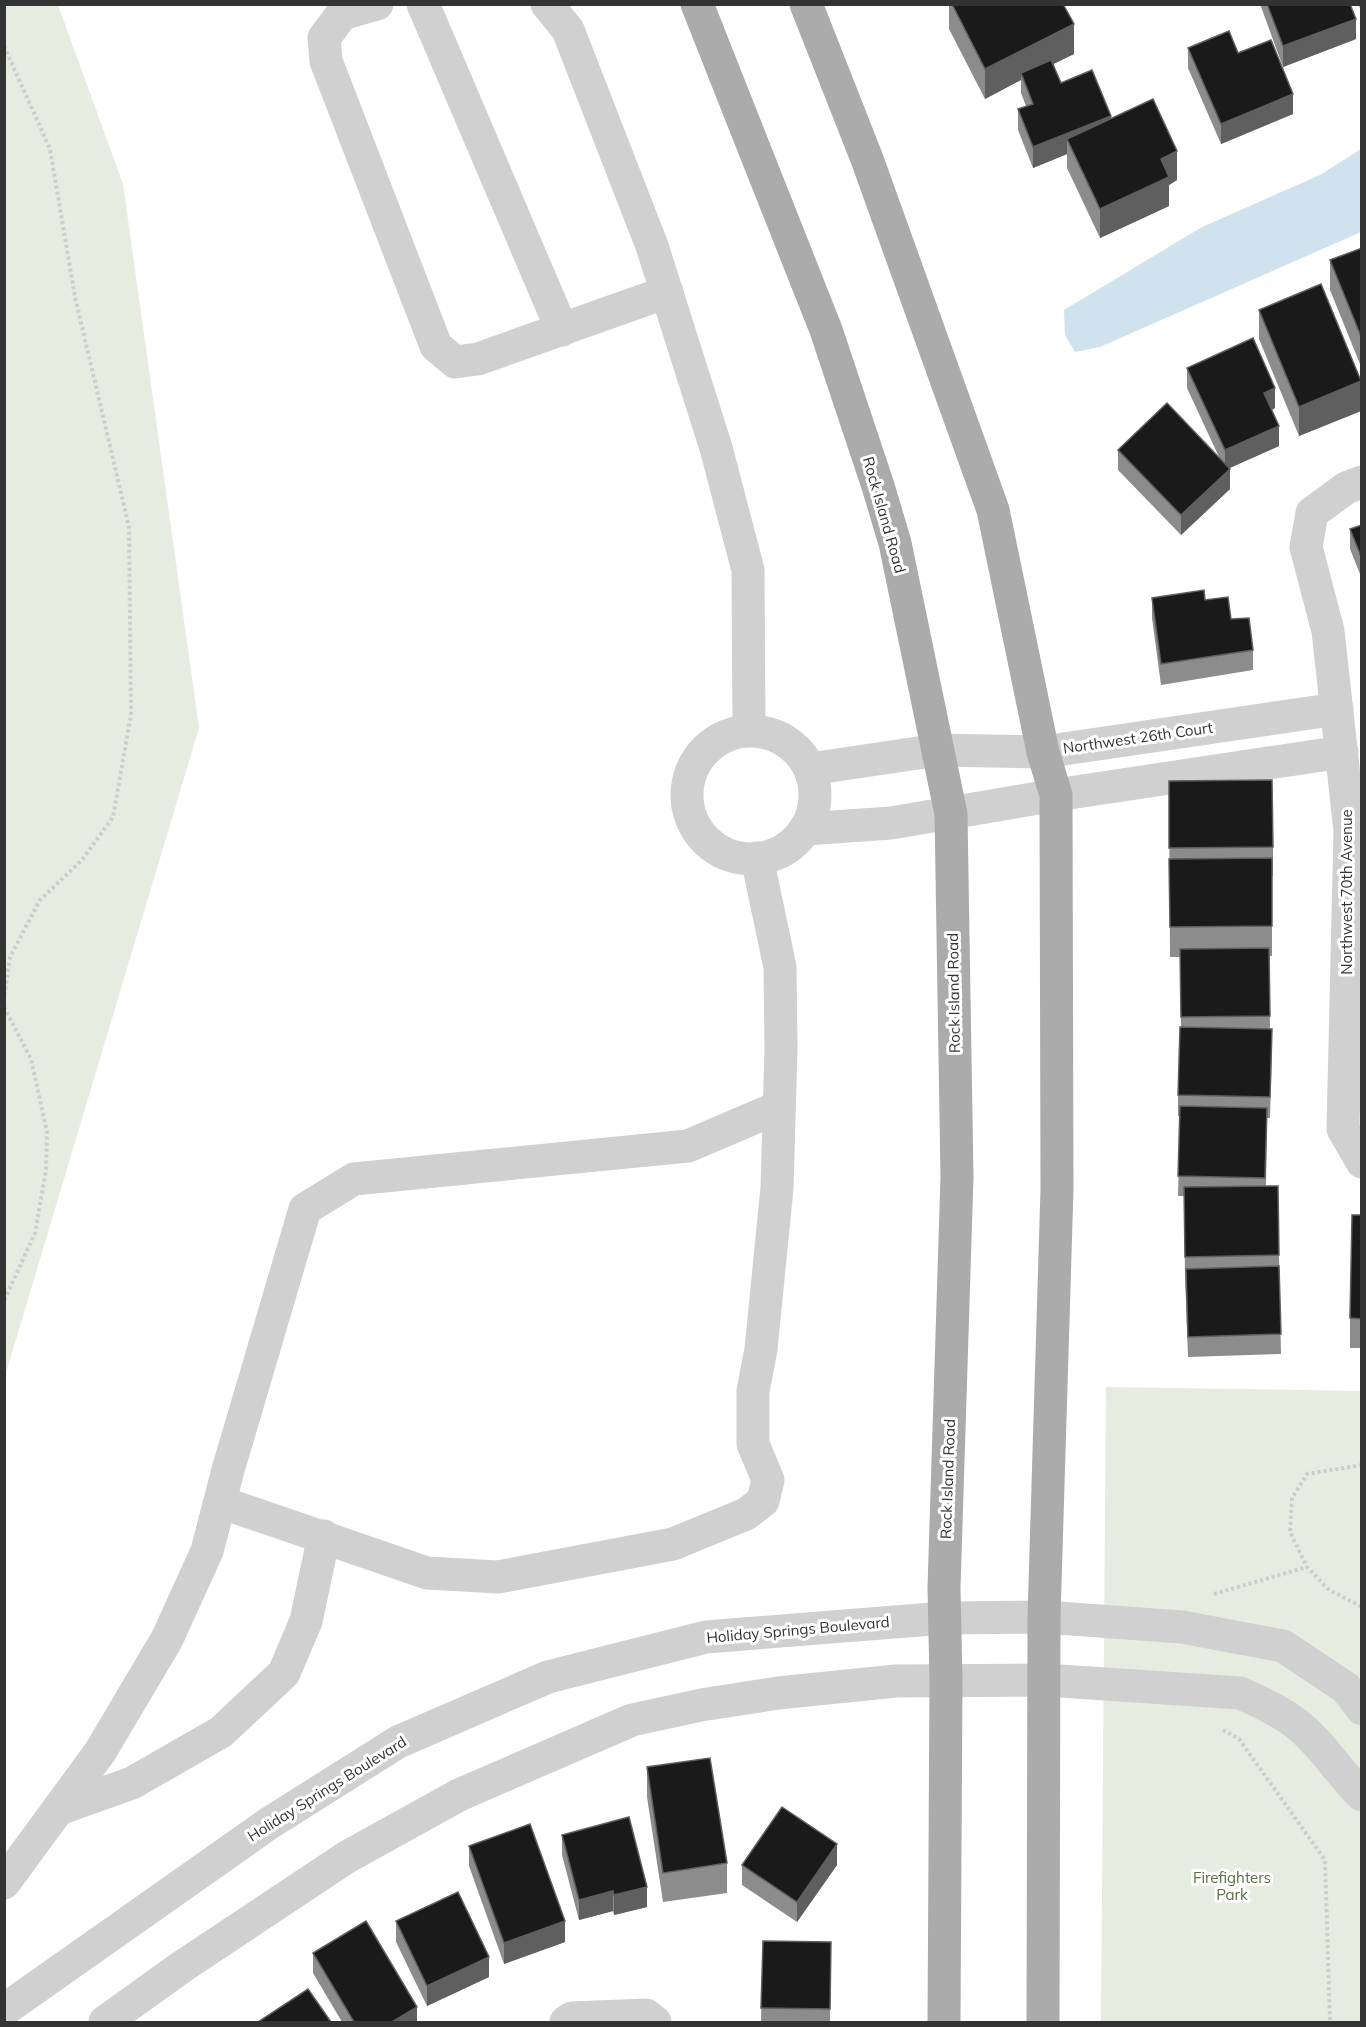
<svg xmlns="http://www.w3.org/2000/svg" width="1366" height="2027" font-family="Mulish,sans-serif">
	<rect width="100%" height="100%" fill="#fff"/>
	<!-- green -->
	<g fill="#e6ecdf">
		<path d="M58,5L123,184L199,728L5,1376L4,5Z"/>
		<path d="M1106,1387L1361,1391V2022H1101Z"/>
	</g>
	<!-- water -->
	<path fill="#cfe2ee" d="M1361,149V232L1100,347L1075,352L1065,335L1064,310L1202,227L1320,175Z"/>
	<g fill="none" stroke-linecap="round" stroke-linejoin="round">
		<!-- path -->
		<g stroke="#cdcdcd" stroke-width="4" stroke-dasharray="3 3" stroke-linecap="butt">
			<path d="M4,46L50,149L75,297L129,527L131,715L113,817L82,860L40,900L10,957L4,997"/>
			<path d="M4,1007L31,1059L47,1132L46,1170L35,1233L4,1301"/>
			<path d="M1362,1465L1307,1474L1292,1498L1290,1532L1307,1567L1328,1589L1362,1607"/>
			<path d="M1214,1594L1307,1567"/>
			<path d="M1223,1730L1239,1739L1325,1860L1330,2022"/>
		</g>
		<!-- minor -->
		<g stroke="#d0d0d0" stroke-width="33">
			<path d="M377,4L342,14L324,38L326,61L436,346L455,362L478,359L667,292"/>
			<path d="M423,4L562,330"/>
			<path d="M547,4L568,30L652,246L716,448L748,570L749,730"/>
			<path d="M1362,482L1346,488L1312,513L1306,547L1328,631L1350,831L1343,1129L1362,1162"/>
			<circle cx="751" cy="795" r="64"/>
			<path d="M810,769L938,750L1043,752L1337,709"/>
			<path d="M805,829L891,823L1056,795L1342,752"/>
			<path d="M220,1502L427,1573L498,1577L673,1544L746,1514L763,1501L768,1480L753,1444V1391L761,1349L777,1188L781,1048L780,967L757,858"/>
			<path d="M59,1809L132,1783L221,1732L284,1673L306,1621L324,1536"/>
			<path d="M4,1883L100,1752L167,1639L207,1551L228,1470L305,1209L354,1179L688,1146L779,1107"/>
			<path d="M4,2010L268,1824L398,1742L548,1677L706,1637L945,1618L1044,1617L1182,1627L1283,1646L1346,1688L1362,1709"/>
			<path d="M105,2022L183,1966L347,1857L459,1795L632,1720L701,1705L778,1693L896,1681L1045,1680L1240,1693C1265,1704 1293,1717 1312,1738C1330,1756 1343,1777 1362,1795"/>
			<path d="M566,2022L572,2018L646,2015L655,2022"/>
		</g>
		<!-- major -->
		<g stroke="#ababab" stroke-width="33">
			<path d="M697,4L826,330L878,486L895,543L951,814L957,1177L944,1588L946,1681L944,2022"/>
			<path d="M806,4L867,159L993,510L1043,752L1056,795L1057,1189L1044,1617L1043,2022"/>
		</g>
	</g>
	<!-- wall -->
	<g fill="#8c8c8c">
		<path d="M949,4H1063L1074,54L1053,64L1061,83L1111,118L1177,180L1169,185V206L1100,238L1067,168V154L1033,168L1018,130V109L1026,106L1021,93V80L985,99L949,29Z"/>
		<path d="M1260,4H1350L1356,39L1283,67Z"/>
		<path d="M1358,4H1362V12Z"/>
		<path d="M1188,48L1238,53L1293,114L1221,144L1188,68Z"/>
		<path d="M1362,248V369L1330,290V260Z"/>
		<path d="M1259,310L1361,411L1299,436L1259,339Z"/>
		<path d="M1187,368L1275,408L1272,410L1279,446L1230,468V489L1181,535L1118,470V450L1219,457L1187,388Z"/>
		<path d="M1362,525V579L1350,549V529Z"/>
		<path d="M1152,598L1205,600L1231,619L1253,650V670L1161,685L1152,618Z"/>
		<path d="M1169,781L1273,847V876H1272V956H1269L1270,1029L1272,1049L1270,1118H1267L1266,1186L1279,1255L1281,1354L1188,1357L1185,1277L1184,1196H1178L1180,1116H1178V1095L1181,1027L1180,957H1170Z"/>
		<path d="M1362,1215V1348H1350V1318Z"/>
		<path d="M647,1767L727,1863V1893L663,1902L647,1797Z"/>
		<path d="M562,1835L647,1907L614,1915L613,1911L579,1920L562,1855Z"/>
		<path d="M469,1846L565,1942L504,1964L469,1866Z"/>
		<path d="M742,1865H837L797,1922L742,1885Z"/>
		<path d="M396,1921L489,1977L427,2006L396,1942Z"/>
		<path d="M763,1941L831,1942L830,2022H761Z"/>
		<path d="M313,1953L417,2022H342L313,1973Z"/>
	</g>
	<!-- shaded-wall -->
	<g fill="#5f5f5f">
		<path d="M1356,19V39L1283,67V46Z"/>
		<path d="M1074,24V54L1023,79L1021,73V80L985,99V69Z"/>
		<path d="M1293,94V114L1221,144V124Z"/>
		<path d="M1111,116V137L1067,139V154L1033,168V147Z"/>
		<path d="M1177,151V180L1169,185V206L1100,238V209L1161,159Z"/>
		<path d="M1361,381V411L1299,436V407Z"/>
		<path d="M1275,388V408L1264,413V393Z"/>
		<path d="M1279,426V446L1225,470V450Z"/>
		<path d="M1230,469V489L1181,535V515Z"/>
		<path d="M837,1844V1865L797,1922V1902Z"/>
		<path d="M647,1887V1907L614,1915V1895Z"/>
		<path d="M613,1891V1911L579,1920V1900Z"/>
		<path d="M565,1921V1942L504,1964V1943Z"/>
		<path d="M489,1957V1977L427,2006V1986Z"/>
		<path d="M417,2007V2022H392Z"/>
	</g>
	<!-- building -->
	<g fill="#1a1a1a" stroke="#5f5f5f" stroke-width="1.5">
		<path d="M952,4H1063L1074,24L985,69Z"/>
		<path d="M1267,4H1350L1356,19L1283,46Z"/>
		<path d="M1229,31L1238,53L1271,40L1293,94L1221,124L1188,48Z"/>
		<path d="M1051,60L1061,83L1092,70L1111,116L1033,147L1018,109L1033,104L1021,73Z"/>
		<path d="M1153,99L1177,151L1161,159L1169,177L1100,209L1067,139Z"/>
		<path d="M1362,248V339L1330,260Z"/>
		<path d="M1321,284L1361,381L1299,407L1259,310Z"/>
		<path d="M1253,338L1275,388L1264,393L1279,426L1225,450L1187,368Z"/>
		<path d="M1167,403L1230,469L1181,515L1118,450Z"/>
		<path d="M1362,525V559L1350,529Z"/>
		<path d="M1204,590L1205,600L1228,597L1231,619L1249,618L1253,650L1161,664L1152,598Z"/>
		<path d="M1272,780L1273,847L1169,848V781Z"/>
		<path d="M1272,858V926L1170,927L1169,859Z"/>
		<path d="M1269,948L1270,1016L1181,1017L1180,949Z"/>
		<path d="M1180,1027L1272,1029L1270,1097L1178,1095Z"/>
		<path d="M1180,1106L1267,1108L1265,1178L1178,1176Z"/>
		<path d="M1278,1186L1279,1255L1185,1257L1184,1187Z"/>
		<path d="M1352,1215H1362V1319L1350,1318Z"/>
		<path d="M1279,1266L1281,1334L1188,1337L1186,1269Z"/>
		<path d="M710,1758L727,1863L663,1873L647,1767Z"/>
		<path d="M782,1807L837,1844L797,1902L742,1865Z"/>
		<path d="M629,1817L647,1887L614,1895L613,1891L579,1900L562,1835Z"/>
		<path d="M530,1824L565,1921L504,1943L469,1846Z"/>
		<path d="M458,1892L489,1957L427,1986L396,1921Z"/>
		<path d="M366,1921L417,2007L392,2022H354L313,1953Z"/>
		<path d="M763,1941L831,1942L830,2009L761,2008Z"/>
		<path d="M308,1989L331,2022H258Z"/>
	</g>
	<g text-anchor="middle" stroke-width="6" stroke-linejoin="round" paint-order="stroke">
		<!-- street labels -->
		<g font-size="15" fill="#333" stroke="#fff">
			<text transform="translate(884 515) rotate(74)" y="5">Rock Island Road</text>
			<text transform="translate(1138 738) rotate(-8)" y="5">Northwest 26th Court</text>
			<text transform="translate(1347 892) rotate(-90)" y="5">Northwest 70th Avenue</text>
			<text transform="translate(954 993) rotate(-91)" y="5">Rock Island Road</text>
			<text transform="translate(948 1479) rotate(-88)" y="5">Rock Island Road</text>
			<text transform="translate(798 1630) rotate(-5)" y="5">Holiday Springs Boulevard</text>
			<text transform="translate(327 1789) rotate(-32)" y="5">Holiday Springs Boulevard</text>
		</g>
		<!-- park labels -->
		<g font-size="15" fill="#56703f" stroke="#fff">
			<text x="1232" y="1883">Firefighters<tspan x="1232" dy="17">Park</tspan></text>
		</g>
	</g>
	<!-- border -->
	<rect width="1366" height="2027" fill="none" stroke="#333333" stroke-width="12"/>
</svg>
